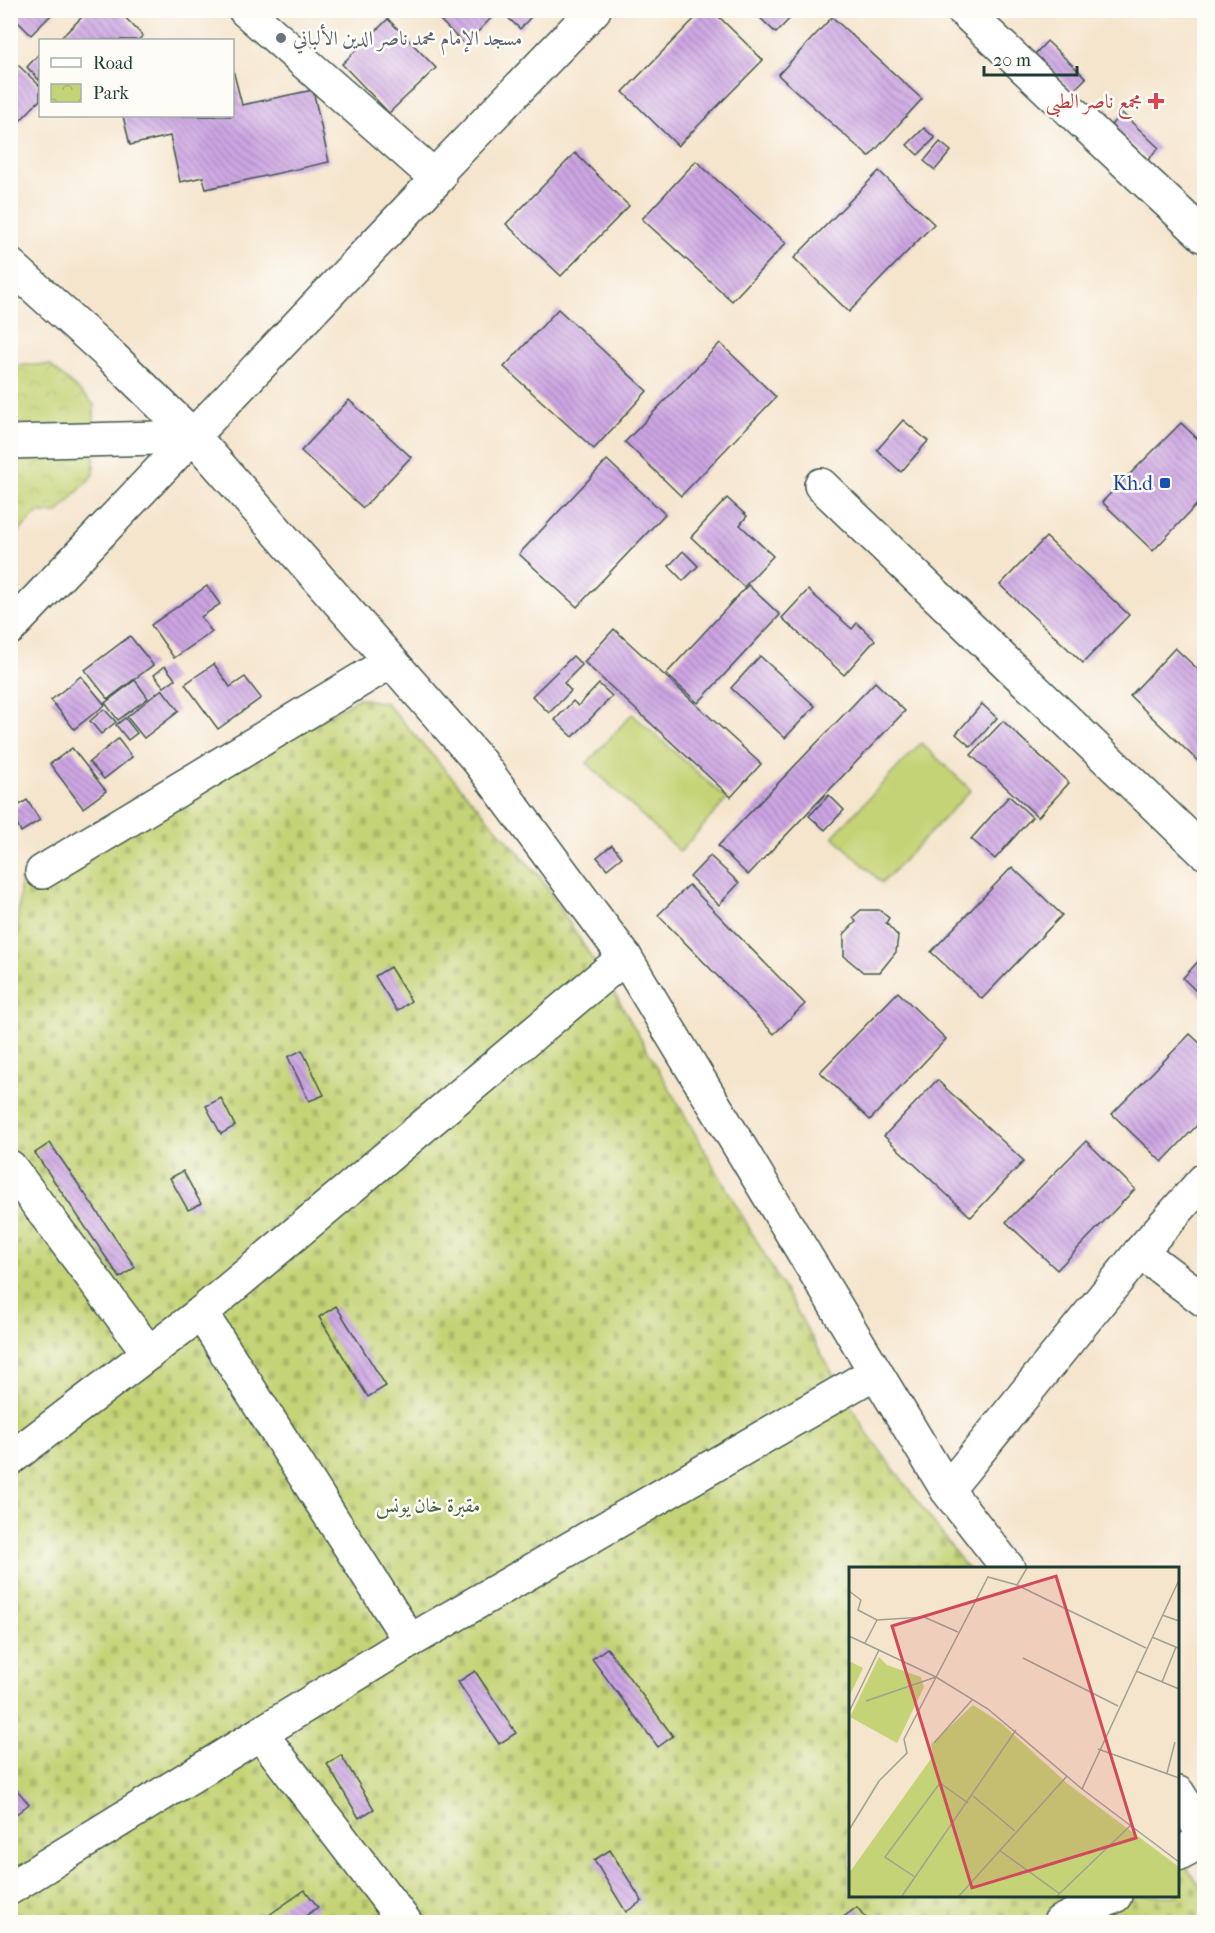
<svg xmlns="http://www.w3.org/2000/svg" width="1215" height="1933" font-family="'IM FELL French Canon',Amiri,serif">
	<defs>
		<pattern id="cemetery-stones" width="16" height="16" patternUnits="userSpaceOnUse" patternTransform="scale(1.5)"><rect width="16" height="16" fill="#c4d375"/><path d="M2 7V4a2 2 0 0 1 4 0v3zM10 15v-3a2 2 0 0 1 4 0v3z" fill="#a8b666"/></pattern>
		<pattern id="park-crowns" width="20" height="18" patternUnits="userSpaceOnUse" patternTransform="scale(1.5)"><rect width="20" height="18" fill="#c4d375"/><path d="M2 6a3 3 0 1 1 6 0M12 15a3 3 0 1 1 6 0" fill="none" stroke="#a8b666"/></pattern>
		<pattern id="building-back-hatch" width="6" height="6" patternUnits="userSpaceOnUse" patternTransform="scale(1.5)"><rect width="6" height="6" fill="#cca4e2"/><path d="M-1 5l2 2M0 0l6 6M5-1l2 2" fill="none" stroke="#a587b8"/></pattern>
	</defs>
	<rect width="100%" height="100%" fill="#fdfcf7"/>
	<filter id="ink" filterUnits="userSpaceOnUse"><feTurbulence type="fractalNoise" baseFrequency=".0167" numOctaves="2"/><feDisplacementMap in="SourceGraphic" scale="12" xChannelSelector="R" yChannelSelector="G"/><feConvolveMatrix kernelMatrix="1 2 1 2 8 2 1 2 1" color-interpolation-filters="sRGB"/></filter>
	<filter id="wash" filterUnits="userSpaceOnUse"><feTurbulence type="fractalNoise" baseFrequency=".008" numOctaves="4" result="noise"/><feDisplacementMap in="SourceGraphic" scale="24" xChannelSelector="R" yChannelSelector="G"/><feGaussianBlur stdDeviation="1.35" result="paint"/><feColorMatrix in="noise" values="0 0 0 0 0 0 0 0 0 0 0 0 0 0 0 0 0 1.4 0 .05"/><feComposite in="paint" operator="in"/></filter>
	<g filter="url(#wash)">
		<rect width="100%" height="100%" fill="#f5e5cd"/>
		<!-- cemetery -->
		<path fill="url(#cemetery-stones)" stroke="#728854" stroke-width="1.5" d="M359,698L386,703L540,877L618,999L865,1430L967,1568H850V1896H1178V1855L1204,1892V1922H11L10,960L14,957L21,879L40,882Z"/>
		<!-- park -->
		<path fill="url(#park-crowns)" stroke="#728854" stroke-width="1.5" d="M11,362L15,365H50L94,404V474L58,513H37L11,540Z"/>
		<!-- garden -->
		<g fill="#c4d375" stroke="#728854" stroke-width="1.5">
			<path d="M632,714L727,799L680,852L587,763Z"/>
			<path d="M921,743L971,790L882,883L833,836Z"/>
		</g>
		<g id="blocks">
			<!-- building -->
			<g fill="url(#building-back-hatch)">
				<path d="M10,10H56L31,35L10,14Z"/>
				<path d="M89,10H118L143,36L138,40H64L61,38Z"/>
				<path d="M430,10H499L465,45Z"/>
				<path d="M506,10H537L520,29L503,13Z"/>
				<path d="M703,10H712L763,60L678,146L623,92Z"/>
				<path d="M752,10H798L776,33Z"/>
				<path d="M832,17L922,99L869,157L778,75Z"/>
				<path d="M388,19L436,68L389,113L342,64Z"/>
				<path d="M1047,41L1086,78L1073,91L1035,54Z"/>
				<path d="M40,53V81L27,67Z"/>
				<path d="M18,65L40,86V100L14,127L10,123V73Z"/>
				<path d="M232,66L242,105L313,90L329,162L206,189L203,177L180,182L170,136L130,145L123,116H232Z"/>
				<path d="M1122,113L1159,148L1148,160L1111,125Z"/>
				<path d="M924,128L935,138L918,155L907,145Z"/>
				<path d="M940,142L951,151L935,170L924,161Z"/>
				<path d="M575,153L629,206L561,276L506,224Z"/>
				<path d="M696,161L786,243L732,301L642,219Z"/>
				<path d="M879,171L934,224L849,312L794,258Z"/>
				<path d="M558,309L647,391L594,449L504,367Z"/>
				<path d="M720,343L776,397L681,496L625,442Z"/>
				<path d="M349,400L411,457L363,508L301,451Z"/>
				<path d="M903,420L928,441L901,472L877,450Z"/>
				<path d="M1181,423L1204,445V497L1153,551L1102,502Z"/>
				<path d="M607,460L665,514L577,607L519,554Z"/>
				<path d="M727,498L747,516L740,525L773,556L744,587L691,537Z"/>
				<path d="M1046,537L1129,615L1083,663L1000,585Z"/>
				<path d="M683,551L698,566L683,581L669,566Z"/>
				<path d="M748,585L780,615L698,703L666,674Z"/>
				<path d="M207,586L220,604L201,617L212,632L174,658L151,625Z"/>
				<path d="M808,590L852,629L857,623L875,640L844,675L782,618Z"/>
				<path d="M614,629L761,764L731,797L584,662Z"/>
				<path d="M130,636L153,665L108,699L85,670Z"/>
				<path d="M1175,648L1204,675V767L1130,696Z"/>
				<path d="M573,656L582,665L564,683L571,691L549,713L532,696Z"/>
				<path d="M760,656L815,706L785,738L731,688Z"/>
				<path d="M214,664L230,687L245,677L261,698L218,729L185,684Z"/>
				<path d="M165,666L175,679L164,687L154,675Z"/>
				<path d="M81,676L105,705L74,729L51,700Z"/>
				<path d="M135,680L148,698L118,720L105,703Z"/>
				<path d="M875,682L905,711L748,875L718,846Z"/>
				<path d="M599,684L612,696L573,737L555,720L573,701L578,706Z"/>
				<path d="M162,689L179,711L144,738L127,717Z"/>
				<path d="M982,704L997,718L971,747L956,734Z"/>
				<path d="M104,709L116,722L101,734L90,721Z"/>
				<path d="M125,718L137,733L128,740L116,725Z"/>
				<path d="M1003,721L1069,783L1038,817L971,755Z"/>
				<path d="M118,739L132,757L104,779L89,762Z"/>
				<path d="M72,748L106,791L83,808L50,764Z"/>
				<path d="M829,795L844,810L825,830L809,816Z"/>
				<path d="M1009,796L1032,817L995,859L971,839Z"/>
				<path d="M27,800L40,820L21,832L10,811Z"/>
				<path d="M612,845L622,857L607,869L597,857Z"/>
				<path d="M710,856L739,883L719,905L690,877Z"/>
				<path d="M1012,867L1062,915L982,999L931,952Z"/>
				<path d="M689,885L805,1004L774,1034L658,915Z"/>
				<path d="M861,910H879L889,918L886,923L898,936L896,952L880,972H863L844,956V934L856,922L853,917Z"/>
				<path d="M1204,955V999L1183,978Z"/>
				<path d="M390,967L411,1001L397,1011L375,976Z"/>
				<path d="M898,992L946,1039L870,1120L820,1072Z"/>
				<path d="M1190,1034L1204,1047V1118L1162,1162L1112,1114Z"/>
				<path d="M302,1050L324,1095L309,1101L288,1057Z"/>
				<path d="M937,1080L1024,1161L971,1217L884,1136Z"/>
				<path d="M221,1098L235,1126L221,1134L206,1106Z"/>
				<path d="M1086,1141L1135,1189L1057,1270L1006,1222Z"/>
				<path d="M50,1143L135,1267L120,1278L35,1153Z"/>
				<path d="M183,1171L201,1204L188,1210L170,1178Z"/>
				<path d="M336,1306L386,1386L368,1397L319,1317Z"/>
				<path d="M607,1648L673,1736L658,1747L592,1659Z"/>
				<path d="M475,1671L516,1733L499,1744L458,1682Z"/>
				<path d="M341,1755L374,1809L359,1818L327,1764Z"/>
				<path d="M10,1782L29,1804L10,1819Z"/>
				<path d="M610,1850L642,1901L626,1912L594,1860Z"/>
				<path d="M305,1890L318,1907L297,1922H259Z"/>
				<path d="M857,1907L869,1922H843L841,1919Z"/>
			</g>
		</g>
	</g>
	<g filter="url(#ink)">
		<use href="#blocks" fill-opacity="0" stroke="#3f564b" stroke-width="1.5"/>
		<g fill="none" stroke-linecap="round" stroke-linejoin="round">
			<defs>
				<g id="minor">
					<path d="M245,10L434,176"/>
					<path d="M963,10L1204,236"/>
					<path d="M10,265L113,358L194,437L478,760L625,957L947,1490L1008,1568"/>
					<path d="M10,442L194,437"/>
					<path d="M821,485L1204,852"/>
					<path d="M10,628L439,177L434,176L594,10"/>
					<path d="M42,872L390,662"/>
					<path d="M10,1167L149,1353"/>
					<path d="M1140,1252L1204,1300"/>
					<path d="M201,1313L410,1641"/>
					<path d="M10,1459L201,1313L625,957"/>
					<path d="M947,1490L1140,1252L1204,1180"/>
					<path d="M261,1734L405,1922"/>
					<path d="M1178,1793L1204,1835"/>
					<path d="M1178,1854L1204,1840"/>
					<path d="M10,1888L410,1641L874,1373"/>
					<path d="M1060,1922L1115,1896"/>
				</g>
			</defs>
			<!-- minor casing -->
			<use href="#minor" stroke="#3f564b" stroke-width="36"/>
			<!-- minor -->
			<use href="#minor" stroke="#fff" stroke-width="33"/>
		</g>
	</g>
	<!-- markers -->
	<circle fill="#6b7280" stroke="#fdfcf7" stroke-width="2" cx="281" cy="38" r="6"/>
	<path fill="#e0444e" stroke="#fdfcf7" stroke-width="2" d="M1153 92h6v6h6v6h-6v6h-6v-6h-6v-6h6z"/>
	<rect fill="#1a4fb4" stroke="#fdfcf7" stroke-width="2" x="1159" y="477" width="12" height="12" rx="3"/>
	<g text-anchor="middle" stroke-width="5" stroke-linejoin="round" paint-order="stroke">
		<!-- worship labels -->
		<g font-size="20" fill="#5b616d" stroke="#fdfcf7" text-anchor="start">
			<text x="293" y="45">مسجد الإمام محمد ناصر الدين الألباني</text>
		</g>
		<!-- health labels -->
		<g font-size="20" fill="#be3a42" stroke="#fdfcf7" text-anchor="end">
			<text x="1142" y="108">مجمع ناصر الطبى</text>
		</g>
		<!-- transit labels -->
		<g font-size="20" fill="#164399" stroke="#fdfcf7" text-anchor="end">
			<text x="1153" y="490">Kh.d</text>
		</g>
		<!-- park labels -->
		<g font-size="20" fill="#486244" stroke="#fdfcf7">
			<text x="428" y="1512">مقبرة خان يونس</text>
		</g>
	</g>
	<!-- overview -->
	<g transform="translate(849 1567)">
		<rect width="330" height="330" fill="#f5e5cd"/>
		<path d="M124,138L152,156L219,217L330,300V329H0V306L84,189L82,177Z" fill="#c4d375"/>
		<path d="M30,90L38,98L72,110L75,120L48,176L1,150Z" fill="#c4d375"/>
		<path d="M0,94L14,101L0,130Z" fill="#c4d375"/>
		<path fill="none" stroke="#9fa290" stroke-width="1.5" d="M168,18L178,1M0,24L12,33L9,43L28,53L75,50L109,65M313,48L330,54M0,69L87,110L139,142L233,222L330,295M303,70L329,81M16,76L28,53M174,91L269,139M287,104L330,122M313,115L327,80M17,134L87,110M0,145L30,83M85,176L123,133M249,182L330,211M318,206L326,175M233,222L330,13M124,229L166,264M0,263L30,214L58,186L55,172L139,10L168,18L297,81M150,283L211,327M66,310L36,290L91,216L119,236M53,329L167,163M110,329L218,209M208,329L282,258"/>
		<path fill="#d1495b" fill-opacity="0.15" stroke="#d1495b" stroke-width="3" d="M207,9L287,271L123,321L43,59Z"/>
		<rect width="330" height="330" fill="none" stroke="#1f3d34" stroke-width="3"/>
	</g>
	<!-- margin -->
	<rect width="1215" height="1933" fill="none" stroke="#fdfcf7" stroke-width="36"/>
	<!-- legend -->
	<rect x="39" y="39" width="195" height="78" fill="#fdfcf7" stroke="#a4b0a9" stroke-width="1.5"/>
	<rect x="51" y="58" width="30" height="9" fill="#ffffff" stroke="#a4b0a9" stroke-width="1.5"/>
	<text x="93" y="69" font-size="18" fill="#1f3d34">Road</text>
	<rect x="51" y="84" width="30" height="18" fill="url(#park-crowns)" stroke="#a4b0a9" stroke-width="1.5"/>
	<text x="93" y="99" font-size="18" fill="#1f3d34">Park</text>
	<!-- scale -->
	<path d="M984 66v9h93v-9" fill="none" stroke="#1f3d34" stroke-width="3"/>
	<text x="993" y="66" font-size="18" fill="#1f3d34" stroke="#fdfcf7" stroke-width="4.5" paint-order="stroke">20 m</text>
</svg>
